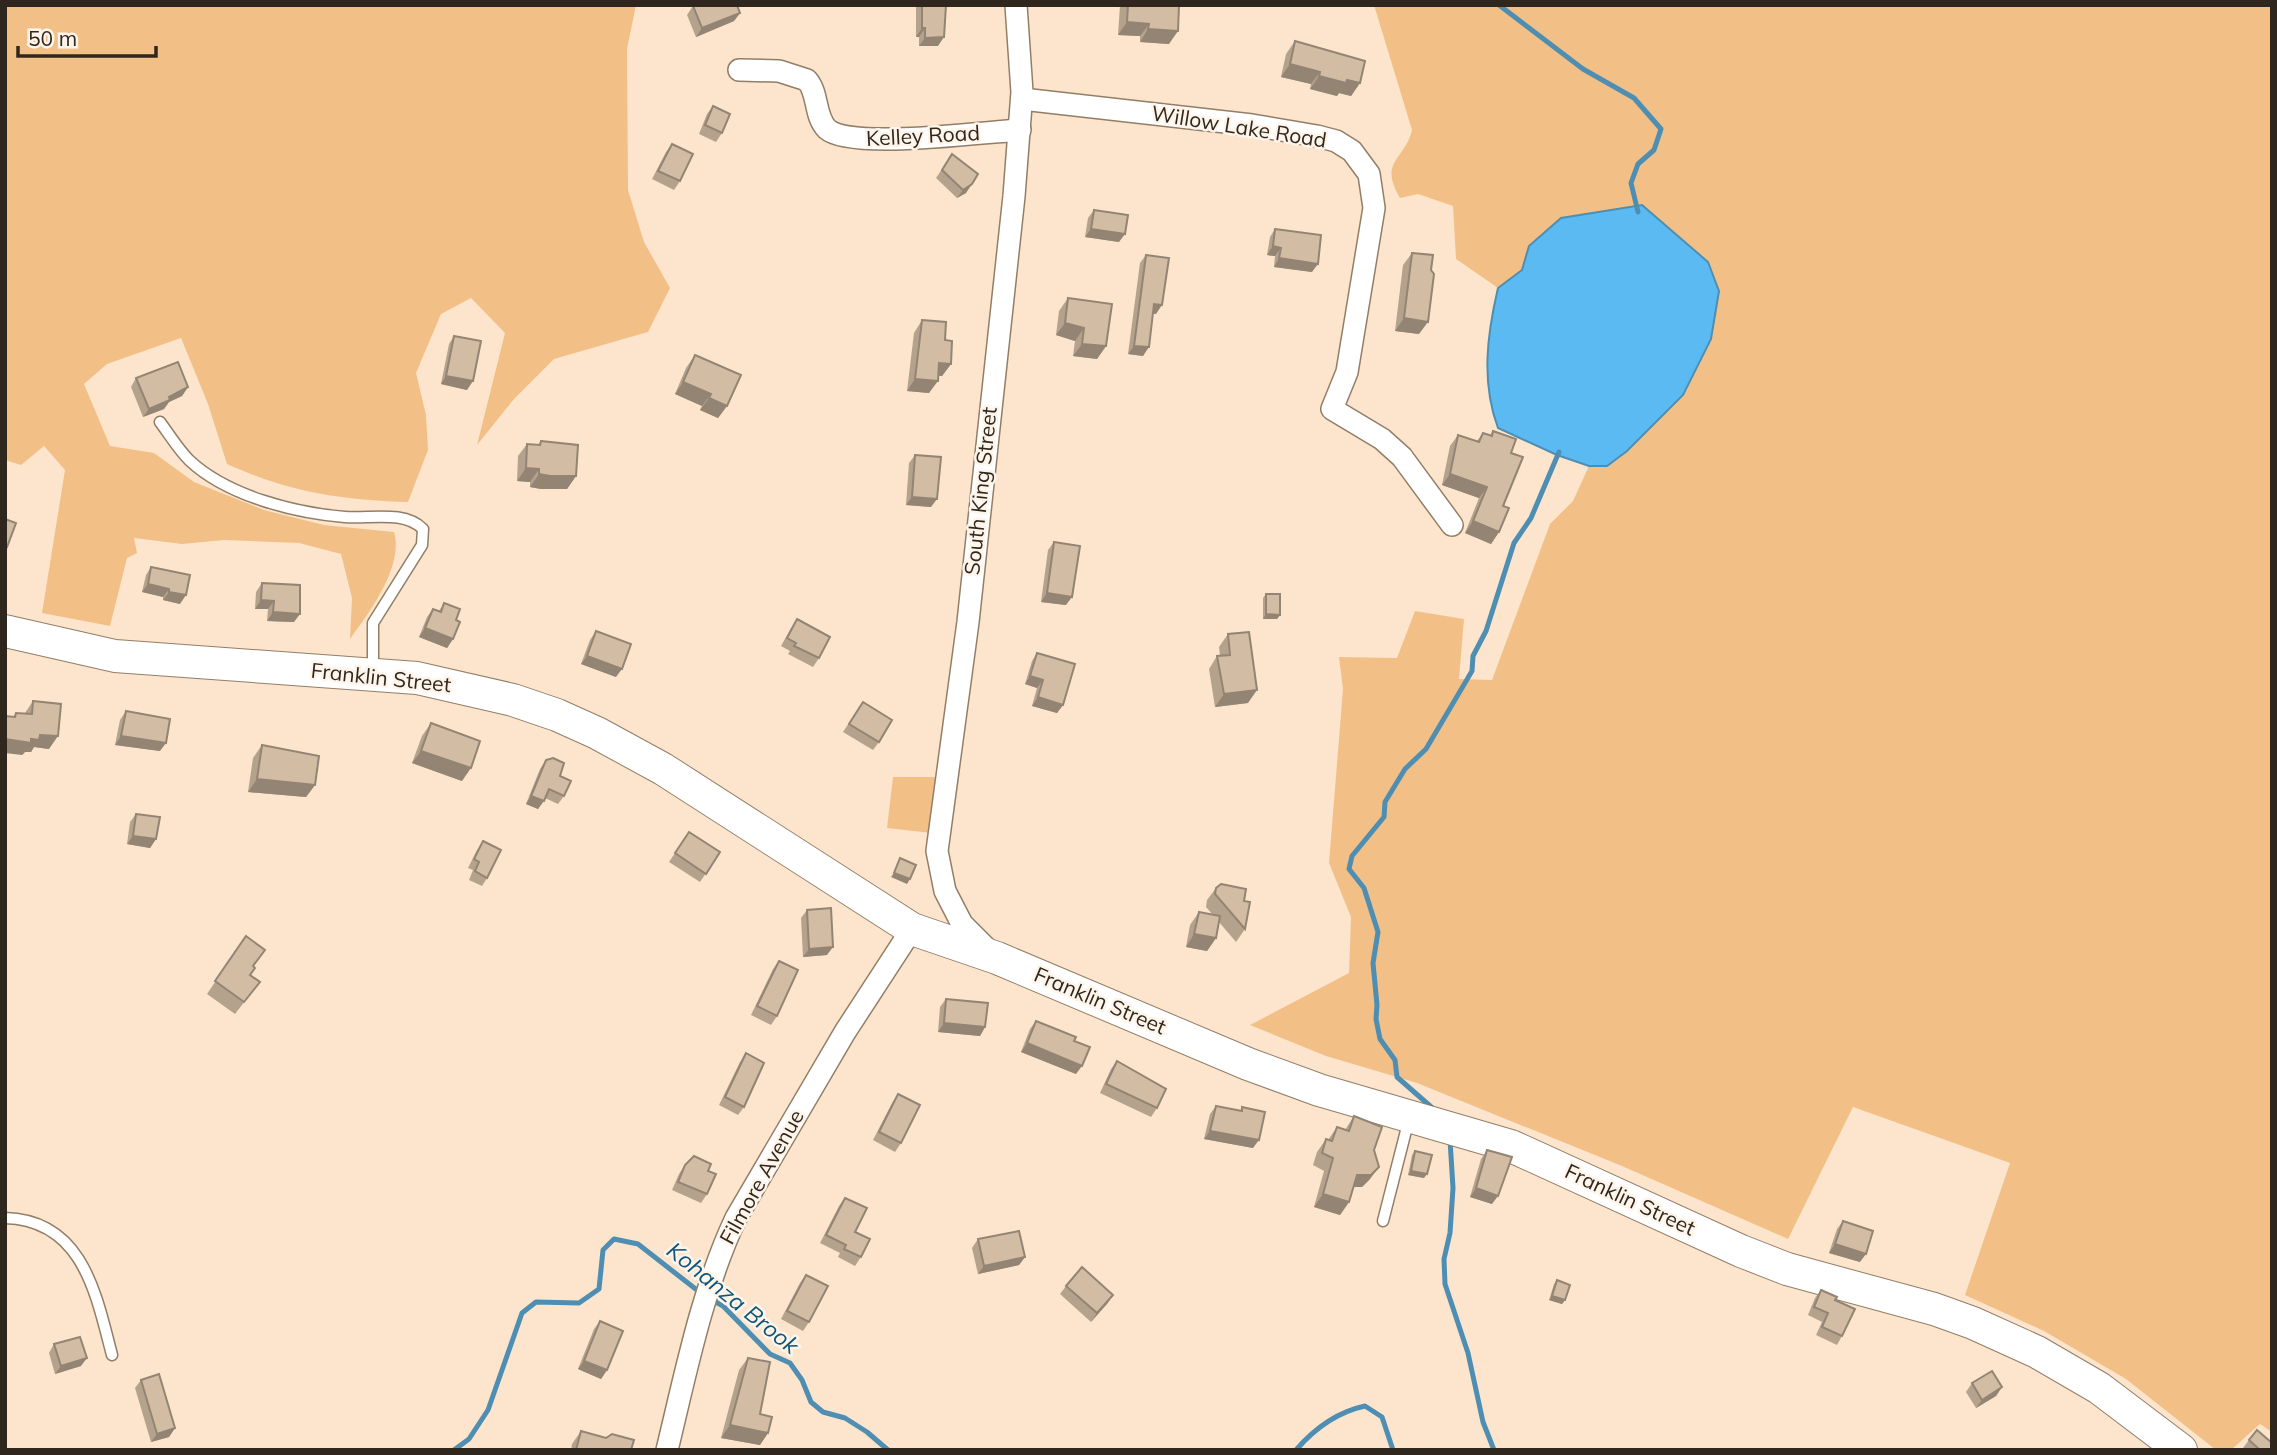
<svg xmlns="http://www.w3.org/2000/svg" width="2277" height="1455" font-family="Mulish,sans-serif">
	<rect width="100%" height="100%" fill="#fce5cc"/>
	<!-- green -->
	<g fill="#f2c087">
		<path d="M5,5H636L627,49L628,190L644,242L670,288L648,332L554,359L514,399L477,445L505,333L471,298L441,314L416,373L426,415L428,450L408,502C341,500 289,492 227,464L208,404L181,338L107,364L84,384L110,446L154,453L194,482L264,510L324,525L394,532C404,566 370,612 350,639L352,598L341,554L299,543L224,540L182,544L134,538L137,553L127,558L110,626L42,613L65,470L44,446L21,465L5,460Z"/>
		<path d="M1374,5H2272V1432L2260,1424L2231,1450H2216L2126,1379L2044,1331L1965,1295L2010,1163L1853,1107L1788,1239L1622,1166L1417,1083L1326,1056L1250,1025L1349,973L1351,917L1329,863L1343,689L1339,657L1397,658L1415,611L1464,619L1459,679L1492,680L1550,524L1573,501L1589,466H1607L1683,395L1529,246L1522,270L1498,288L1456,259L1453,206L1418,194L1400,198C1378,161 1405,160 1412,130Z"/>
		<path d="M893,777H957L949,835L887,828Z"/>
	</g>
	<!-- water -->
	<path fill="#5cbaf2" stroke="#4e8eb2" stroke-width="2" d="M1642,205L1708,262L1719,291L1711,339L1683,395L1627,451L1607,466H1589L1557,455L1498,428C1481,382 1487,335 1498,288L1522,270L1529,246L1561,218Z"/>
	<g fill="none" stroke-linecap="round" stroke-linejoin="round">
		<!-- stream -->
		<g stroke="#4e8eb2" stroke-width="5">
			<path d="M1499,5L1583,69L1634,98L1661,129L1654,150L1638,164L1631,183L1638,212"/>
			<path d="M1437,1112L1397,1077L1395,1060L1380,1039L1376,1019L1377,1005L1373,963L1378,932L1364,888L1349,869L1352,856L1384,817L1385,802L1405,769L1426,749L1472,671L1473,656L1486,631L1514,543L1531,518L1559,452"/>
			<path d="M1450,1140L1453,1188L1450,1233L1444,1259L1445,1284L1468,1353L1483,1422L1494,1450"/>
			<path d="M710,1299L723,1306L770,1354L790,1363L802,1380L811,1402L823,1412L845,1418L867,1432L888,1450"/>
			<path d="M454,1450L469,1439L488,1410L522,1313L536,1302L579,1303L599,1289L603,1250L614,1239L638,1244L702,1294"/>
			<path d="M1296,1450C1315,1428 1337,1412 1365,1406L1382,1417L1393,1450"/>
		</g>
		<defs>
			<g id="service">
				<path d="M160,422C169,434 178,449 189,460C227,496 295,513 345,517C370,519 404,510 423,529L422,545L373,623V671"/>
				<path d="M5,1218C83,1220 96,1294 112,1355"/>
				<path d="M1383,1221L1409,1119"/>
			</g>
			<g id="minor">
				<path d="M739,70L779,71L807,80C819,94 814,116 827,129C850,150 983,132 1020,130"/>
				<path d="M1022,99L1252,125L1317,136L1336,141L1352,151L1369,174L1374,208L1347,372L1332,409L1382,439L1402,457L1452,525"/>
				<path d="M990,952L962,924L945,891L937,851L968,622L1014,196L1022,92L1016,5"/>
				<path d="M667,1450C686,1372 702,1290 736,1218L845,1032L912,929"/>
			</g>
			<path id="secondary" d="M5,631L115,656L417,678L513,700L557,715L597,733L663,769L912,929L997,958L1248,1064L1319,1090L1511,1146L1741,1251L1787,1269L1934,1309L1973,1323L2037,1352L2099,1388L2181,1450"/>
		</defs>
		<!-- service casing -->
		<use href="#service" stroke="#927e67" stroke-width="13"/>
		<!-- minor casing -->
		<use href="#minor" stroke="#927e67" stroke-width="24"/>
		<!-- secondary casing -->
		<use href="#secondary" stroke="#927e67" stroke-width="34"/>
		<!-- service -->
		<use href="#service" stroke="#fff" stroke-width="10"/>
		<!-- minor -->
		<use href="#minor" stroke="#fff" stroke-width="21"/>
		<!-- secondary -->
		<use href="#secondary" stroke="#fff" stroke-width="32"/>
	</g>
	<!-- wall -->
	<g fill="#b5a28d">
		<path d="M916,5H946L938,46H919V37H916Z"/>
		<path d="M1120,5H1179L1169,44L1140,42V36L1118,35Z"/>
		<path d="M693,6L740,13L734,21L696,37L687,15Z"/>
		<path d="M1295,41L1360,83L1351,96L1339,93L1337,96L1310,89L1311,84L1281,77L1286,54Z"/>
		<path d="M713,106L722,133L716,142L699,134L707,114Z"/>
		<path d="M672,144L680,181L674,190L652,179L666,152Z"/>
		<path d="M952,154L966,193L957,198L936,178Z"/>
		<path d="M1094,210L1119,242L1085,237L1088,218Z"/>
		<path d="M1275,229L1312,272L1274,267L1275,256L1267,255L1270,237Z"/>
		<path d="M1412,253L1419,334L1395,331L1403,265Z"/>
		<path d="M1146,255L1156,314L1153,313L1143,356L1128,354L1140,263Z"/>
		<path d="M1068,298L1106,346L1097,359L1073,356L1075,341L1056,335L1059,311Z"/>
		<path d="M922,320L945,340L951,364L942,376H938L929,393L907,391L914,333Z"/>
		<path d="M454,336L467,390L441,384L449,344Z"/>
		<path d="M695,355L727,406L718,418L700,410L702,406L675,394L686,368Z"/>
		<path d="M136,378L188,387L182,396L169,402L164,409L143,417L131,387Z"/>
		<path d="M1493,431L1511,453L1499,532L1491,544L1465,533L1479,498L1442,485L1450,446L1458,435L1477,441L1483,433L1490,435Z"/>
		<path d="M541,441L576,476L567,489H541L530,487V482L517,481L518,456L527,444L538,445Z"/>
		<path d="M915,455L931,507L906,505L909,463Z"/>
		<path d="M1054,542L1066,605L1041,602L1048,550Z"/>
		<path d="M151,567L180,604L163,600V597L142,592L146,575Z"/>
		<path d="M262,583L294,622L267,621L268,609H255L256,592Z"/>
		<path d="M1266,594L1280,615L1277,619H1263V598Z"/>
		<path d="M444,603L456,620L453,639L447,648L419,637L427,617L433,609L439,611Z"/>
		<path d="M797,619L819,658L813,667L788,654L790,651L781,646L791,628Z"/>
		<path d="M596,631L616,677L581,664L590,640Z"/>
		<path d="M1228,634L1248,703L1215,707L1209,669L1217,656H1220L1219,647Z"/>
		<path d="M1037,653L1063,705L1057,713L1032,706L1037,688L1025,684L1032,661Z"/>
		<path d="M33,701L49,749L34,747L31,752H25L22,755L13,717L16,713H25Z"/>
		<path d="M863,702L879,742L873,750L843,732Z"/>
		<path d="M126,711L160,751L115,745L120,720Z"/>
		<path d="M431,723L462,781L412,763L422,736Z"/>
		<path d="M262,745L315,785L306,797L248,792L253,758Z"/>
		<path d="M546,760L560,776L564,796L558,804L545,798L538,809L526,804L540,769Z"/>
		<path d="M136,814L156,839L150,848L127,844L130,822Z"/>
		<path d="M689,832L720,852L700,882L669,862Z"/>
		<path d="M483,841L487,878L482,886L469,880L473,870L468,868L477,850Z"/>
		<path d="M1216,888L1244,901L1245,929L1236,942L1219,922L1216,938L1207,951L1186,947L1190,925L1199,912L1213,915L1206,907L1207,900Z"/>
		<path d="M807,910L827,955L803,957L801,918Z"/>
		<path d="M246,936L253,967L250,975L260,982L235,1014L207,994Z"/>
		<path d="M779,961L777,1016L771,1025L751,1015L773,969Z"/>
		<path d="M946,999L985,1027L980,1036L938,1032L940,1007Z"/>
		<path d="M1036,1021L1074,1041L1076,1074L1021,1052L1030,1029Z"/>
		<path d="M746,1053L744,1107L738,1115L719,1105L740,1062Z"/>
		<path d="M1117,1061L1157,1108L1151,1117L1100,1093L1111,1069Z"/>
		<path d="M898,1094L901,1143L895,1152L873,1140L892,1103Z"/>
		<path d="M1216,1106L1240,1111L1242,1107L1253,1148L1204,1139L1210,1114Z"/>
		<path d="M1354,1116L1374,1150L1370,1179L1362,1187H1353L1349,1202L1340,1215L1314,1207L1324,1171L1313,1165L1317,1152L1326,1139L1328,1140L1337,1127L1345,1130Z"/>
		<path d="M1487,1150L1492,1204L1470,1197L1481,1159Z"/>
		<path d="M1415,1151L1424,1178L1408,1175L1412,1155Z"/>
		<path d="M685,1165L708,1171L707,1194L701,1203L672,1190L679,1174Z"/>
		<path d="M845,1198L855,1232L861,1257L855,1266L838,1257L840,1253L820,1243L839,1206Z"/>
		<path d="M1843,1221L1860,1262L1829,1253L1837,1229Z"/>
		<path d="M978,1239L1025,1257L1019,1265L978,1274L972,1248Z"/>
		<path d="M806,1275L809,1322L803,1331L781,1319L800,1283Z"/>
		<path d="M1557,1280L1565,1300L1562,1304L1549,1300L1554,1284Z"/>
		<path d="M1066,1286L1113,1295L1091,1322L1060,1294Z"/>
		<path d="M1821,1290L1842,1336L1837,1345L1816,1335L1822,1322L1808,1315L1815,1298Z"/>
		<path d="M600,1321L607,1370L601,1379L578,1369L594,1329Z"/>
		<path d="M54,1344L81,1366L55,1374L49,1353Z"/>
		<path d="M748,1358L760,1414L768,1433L760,1445L721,1438L739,1370Z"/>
		<path d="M141,1380L175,1428L169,1437L151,1442L135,1388Z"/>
		<path d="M1972,1383L2002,1387L1996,1396L1976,1408L1966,1392Z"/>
		<path d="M581,1431L606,1438L631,1450H571L572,1444Z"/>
		<path d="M2249,1440L2272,1450H2244L2243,1448Z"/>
	</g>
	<!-- shaded-wall -->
	<g fill="#938473">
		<path d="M740,13L734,21L696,37L702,28Z"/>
		<path d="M1127,22L1149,24L1140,36L1118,35Z"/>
		<path d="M922,28H925L919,37H916Z"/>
		<path d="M1148,29L1178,31L1169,44L1140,42Z"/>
		<path d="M944,37L938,46H919L925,38Z"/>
		<path d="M1290,64L1320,72L1311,84L1281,77Z"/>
		<path d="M1319,76L1347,80L1360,83L1351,96L1339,93L1337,96L1310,89Z"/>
		<path d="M972,184L966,193L957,198L963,190Z"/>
		<path d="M1091,229L1125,234L1119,242L1085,237Z"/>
		<path d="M1273,246L1281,248L1275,256L1267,255Z"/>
		<path d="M1279,258L1318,264L1312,272L1274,267Z"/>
		<path d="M1154,304L1162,305L1156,314L1149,313Z"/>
		<path d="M1404,318L1428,322L1419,334L1395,331Z"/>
		<path d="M1065,323L1084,328L1075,341L1056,335Z"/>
		<path d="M1082,344L1106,346L1097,359L1073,356Z"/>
		<path d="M1134,346L1149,347L1143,356L1128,354Z"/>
		<path d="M939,363L951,364L942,376L931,375Z"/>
		<path d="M446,376L473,381L467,390L441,384Z"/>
		<path d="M915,379L938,381L929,393L907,391Z"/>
		<path d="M683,382L711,394L702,406L675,394Z"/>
		<path d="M188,387L182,396L169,402L164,409L143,417L149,409L169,397Z"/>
		<path d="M709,398L727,406L718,418L700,410Z"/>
		<path d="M526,468L539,469L530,482L517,481Z"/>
		<path d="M539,474L576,476L567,489H541L530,487Z"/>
		<path d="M1450,474L1487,487L1479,498L1442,485Z"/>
		<path d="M912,497L937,499L931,507L906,505Z"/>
		<path d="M1473,521L1499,532L1491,544L1465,533Z"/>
		<path d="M148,584L169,589L163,597L142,592Z"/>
		<path d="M169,592L186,595L180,604L163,600Z"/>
		<path d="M1047,593L1072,597L1066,605L1041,602Z"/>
		<path d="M261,600L274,601L268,609H255Z"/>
		<path d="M273,612L300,614L294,622L267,621Z"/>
		<path d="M1266,614L1280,615L1277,619H1263Z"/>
		<path d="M425,628L453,639L447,648L419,637Z"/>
		<path d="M587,656L622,669L616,677L581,664Z"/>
		<path d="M1030,676L1043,680L1037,688L1025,684Z"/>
		<path d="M1257,690L1248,703L1215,707L1224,694Z"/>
		<path d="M1038,697L1063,705L1057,713L1032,706Z"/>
		<path d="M40,735L58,736L49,749L34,747L31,752H25L22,755L5,753V739Z"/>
		<path d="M121,736L166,743L160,751L115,745Z"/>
		<path d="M421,751L471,768L462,781L412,763Z"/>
		<path d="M257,779L315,785L306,797L248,792Z"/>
		<path d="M531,796L544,801L538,809L526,804Z"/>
		<path d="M133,836L156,839L150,848L127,844Z"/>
		<path d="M894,873L910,879L907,884L891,877Z"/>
		<path d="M1194,934L1216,938L1207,951L1186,947Z"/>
		<path d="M833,947L827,955L803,957L809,949Z"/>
		<path d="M944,1023L985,1027L980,1036L938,1032Z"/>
		<path d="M1027,1043L1082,1066L1076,1074L1021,1052Z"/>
		<path d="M1210,1131L1259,1140L1253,1148L1204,1139Z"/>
		<path d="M1379,1167L1370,1179L1362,1187H1348L1357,1175Z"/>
		<path d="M1411,1171L1427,1174L1424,1178L1408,1175Z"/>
		<path d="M1476,1188L1498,1196L1492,1204L1470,1197Z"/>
		<path d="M1323,1194L1349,1202L1340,1215L1314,1207Z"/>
		<path d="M1835,1244L1866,1254L1860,1262L1829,1253Z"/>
		<path d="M1025,1257L1019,1265L978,1274L984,1266Z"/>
		<path d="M1113,1295L1107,1304L1091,1322L1097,1313Z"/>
		<path d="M1552,1296L1565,1300L1562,1304L1549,1300Z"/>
		<path d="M87,1358L81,1366L55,1374L61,1366Z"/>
		<path d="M584,1361L607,1370L601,1379L578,1369Z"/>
		<path d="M2002,1387L1996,1396L1976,1408L1982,1400Z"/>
		<path d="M730,1425L768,1433L760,1445L721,1438Z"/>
		<path d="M175,1428L169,1437L151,1442L157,1434Z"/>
	</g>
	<!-- building -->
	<g fill="#d2bca4" stroke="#938473" stroke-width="2">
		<path d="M695,5H737L740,13L702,28L693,6Z"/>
		<path d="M922,5H946L944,37L925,38V28H922Z"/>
		<path d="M1128,5H1179L1178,31L1148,29L1149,24L1127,22Z"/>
		<path d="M1295,41L1365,61L1360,83L1347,80L1346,83L1319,76L1320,72L1290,64Z"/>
		<path d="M713,106L730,114L722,133L705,125Z"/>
		<path d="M672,144L693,154L680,181L658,171Z"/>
		<path d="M952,154L978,174L972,184L963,190L942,170Z"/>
		<path d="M1094,210L1128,215L1125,234L1091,229Z"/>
		<path d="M1275,229L1321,235L1318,264L1279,258L1281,248L1273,246Z"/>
		<path d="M1412,253L1433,255L1431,270L1434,274L1428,322L1404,318Z"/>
		<path d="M1146,255L1169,258L1162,305L1154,304L1149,347L1134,346Z"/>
		<path d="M1068,298L1112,304L1106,346L1082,344L1084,328L1065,323Z"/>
		<path d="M922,320L946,322L945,340L952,341L951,364L939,363L938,381L915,379Z"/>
		<path d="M454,336L481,341L473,381L446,376Z"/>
		<path d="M695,355L741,375L727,406L709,398L711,394L683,382Z"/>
		<path d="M178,362L188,387L169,397L170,400L149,409L136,378Z"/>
		<path d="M1493,431L1516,439L1511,453L1523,457L1503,506L1509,508L1499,532L1473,521L1487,487L1450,474L1458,435L1479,442L1483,433L1492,436Z"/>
		<path d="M541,441L578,445L576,476H550L539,474V469L526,468L527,444L540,445Z"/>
		<path d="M915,455L941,457L937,499L912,497Z"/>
		<path d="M5,519L16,523L7,547L5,546Z"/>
		<path d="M1054,542L1080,546L1072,597L1047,593Z"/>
		<path d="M151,567L190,575L186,595L169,592V589L148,584Z"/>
		<path d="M262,583L300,585V614L273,612L274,601L261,600Z"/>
		<path d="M1266,594H1280V615L1266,614Z"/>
		<path d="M444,603L460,609L456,620L460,622L453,639L425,628L433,609L441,612Z"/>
		<path d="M797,619L830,637L819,658L794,646L796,643L787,638Z"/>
		<path d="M596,631L631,644L622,669L587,656Z"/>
		<path d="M1249,632L1257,690L1224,694L1217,656L1230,655L1228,634Z"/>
		<path d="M1037,653L1075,664L1063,705L1038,697L1043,680L1030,676Z"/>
		<path d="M33,701L61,704L58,736L40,735L39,740L31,739V743L5,739V716L15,717L16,713L32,714Z"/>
		<path d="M863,702L892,720L879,742L849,724Z"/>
		<path d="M126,711L170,719L166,743L121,736Z"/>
		<path d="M431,723L480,741L471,768L421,751Z"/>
		<path d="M262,745L319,756L315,785L257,779Z"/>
		<path d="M553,758L564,763L560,776L571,781L564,796L549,789L544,801L531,796L546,760Z"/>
		<path d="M136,814L160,817L156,839L133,836Z"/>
		<path d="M689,832L720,852L706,874L675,853Z"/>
		<path d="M483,841L501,850L487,878L475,871L479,862L474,859Z"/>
		<path d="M900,858L916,865L910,879L894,873Z"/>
		<path d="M1221,884L1246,889L1244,901L1250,902L1245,929L1215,894L1216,888Z"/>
		<path d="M831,908L833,947L809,949L807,910Z"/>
		<path d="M1199,912L1220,916L1216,938L1194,934Z"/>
		<path d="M246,936L265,950L253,966L255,968L250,975L260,982L244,1002L215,981Z"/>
		<path d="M779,961L798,970L777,1016L757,1006Z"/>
		<path d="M946,999L988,1003L985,1027L944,1023Z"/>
		<path d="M1036,1021L1076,1037L1074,1041L1090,1047L1082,1066L1027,1043Z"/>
		<path d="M746,1053L764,1063L744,1107L725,1097Z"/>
		<path d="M1117,1061L1166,1089L1157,1108L1106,1084Z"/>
		<path d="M898,1094L920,1105L901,1143L879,1132Z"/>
		<path d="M1216,1106L1242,1111V1107L1265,1112L1259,1140L1210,1131Z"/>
		<path d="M1354,1116L1382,1127L1374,1150L1379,1167L1371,1175H1357L1349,1202L1323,1194L1333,1158L1322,1153L1326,1139L1332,1141L1337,1127L1349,1131Z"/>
		<path d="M1487,1150L1512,1157L1498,1196L1476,1188Z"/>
		<path d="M1415,1151L1432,1155L1427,1174L1411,1171Z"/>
		<path d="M694,1156L711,1164L708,1171L716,1174L707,1194L678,1182L685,1165Z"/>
		<path d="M845,1198L867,1208L855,1232L870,1239L861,1257L844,1249L846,1245L826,1235Z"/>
		<path d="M1843,1221L1873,1231L1866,1254L1835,1244Z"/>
		<path d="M1019,1231L1025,1257L984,1266L978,1239Z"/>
		<path d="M1082,1267L1113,1295L1097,1313L1066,1286Z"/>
		<path d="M806,1275L828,1286L809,1322L787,1311Z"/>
		<path d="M1557,1280L1570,1285L1565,1300L1552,1296Z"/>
		<path d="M1821,1290L1837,1297L1835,1300L1855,1309L1842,1336L1822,1327L1828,1313L1814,1307Z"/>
		<path d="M600,1321L623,1331L607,1370L584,1361Z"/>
		<path d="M80,1337L87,1358L61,1366L54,1344Z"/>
		<path d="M748,1358L770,1362L760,1414L772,1417L768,1433L730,1425Z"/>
		<path d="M1992,1371L2002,1387L1982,1400L1972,1383Z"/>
		<path d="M159,1374L175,1428L157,1434L141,1380Z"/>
		<path d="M2257,1430L2272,1443V1450H2260L2249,1440Z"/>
		<path d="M581,1431L606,1438L612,1434L634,1440L631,1450H576Z"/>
	</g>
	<g text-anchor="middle" stroke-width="5" stroke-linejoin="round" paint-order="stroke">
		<!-- street labels -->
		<g font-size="21" fill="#2f271d" stroke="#fef4ea">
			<text transform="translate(1239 127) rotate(9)" y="7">Willow Lake Road</text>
			<text transform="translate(923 136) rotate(-3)" y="7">Kelley Road</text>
			<text transform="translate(981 491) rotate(-84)" y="7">South King Street</text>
			<text transform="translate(381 678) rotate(6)" y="7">Franklin Street</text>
			<text transform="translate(1100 1001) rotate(23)" y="7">Franklin Street</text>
			<text transform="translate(762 1177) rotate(-61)" y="7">Filmore Avenue</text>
			<text transform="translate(1630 1200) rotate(25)" y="7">Franklin Street</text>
		</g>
		<!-- water labels -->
		<g font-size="23" font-style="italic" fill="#0c567b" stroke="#fef4ea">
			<text transform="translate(733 1298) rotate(39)" y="8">Kohanza Brook</text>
		</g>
	</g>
	<!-- border -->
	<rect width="2277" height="1455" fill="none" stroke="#2f271d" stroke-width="14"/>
	<!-- scale -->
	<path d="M18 46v10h138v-10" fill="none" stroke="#2f271d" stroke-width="3.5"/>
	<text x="28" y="46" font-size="21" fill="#2f271d" stroke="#fef4ea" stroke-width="5" paint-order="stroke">50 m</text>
</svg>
